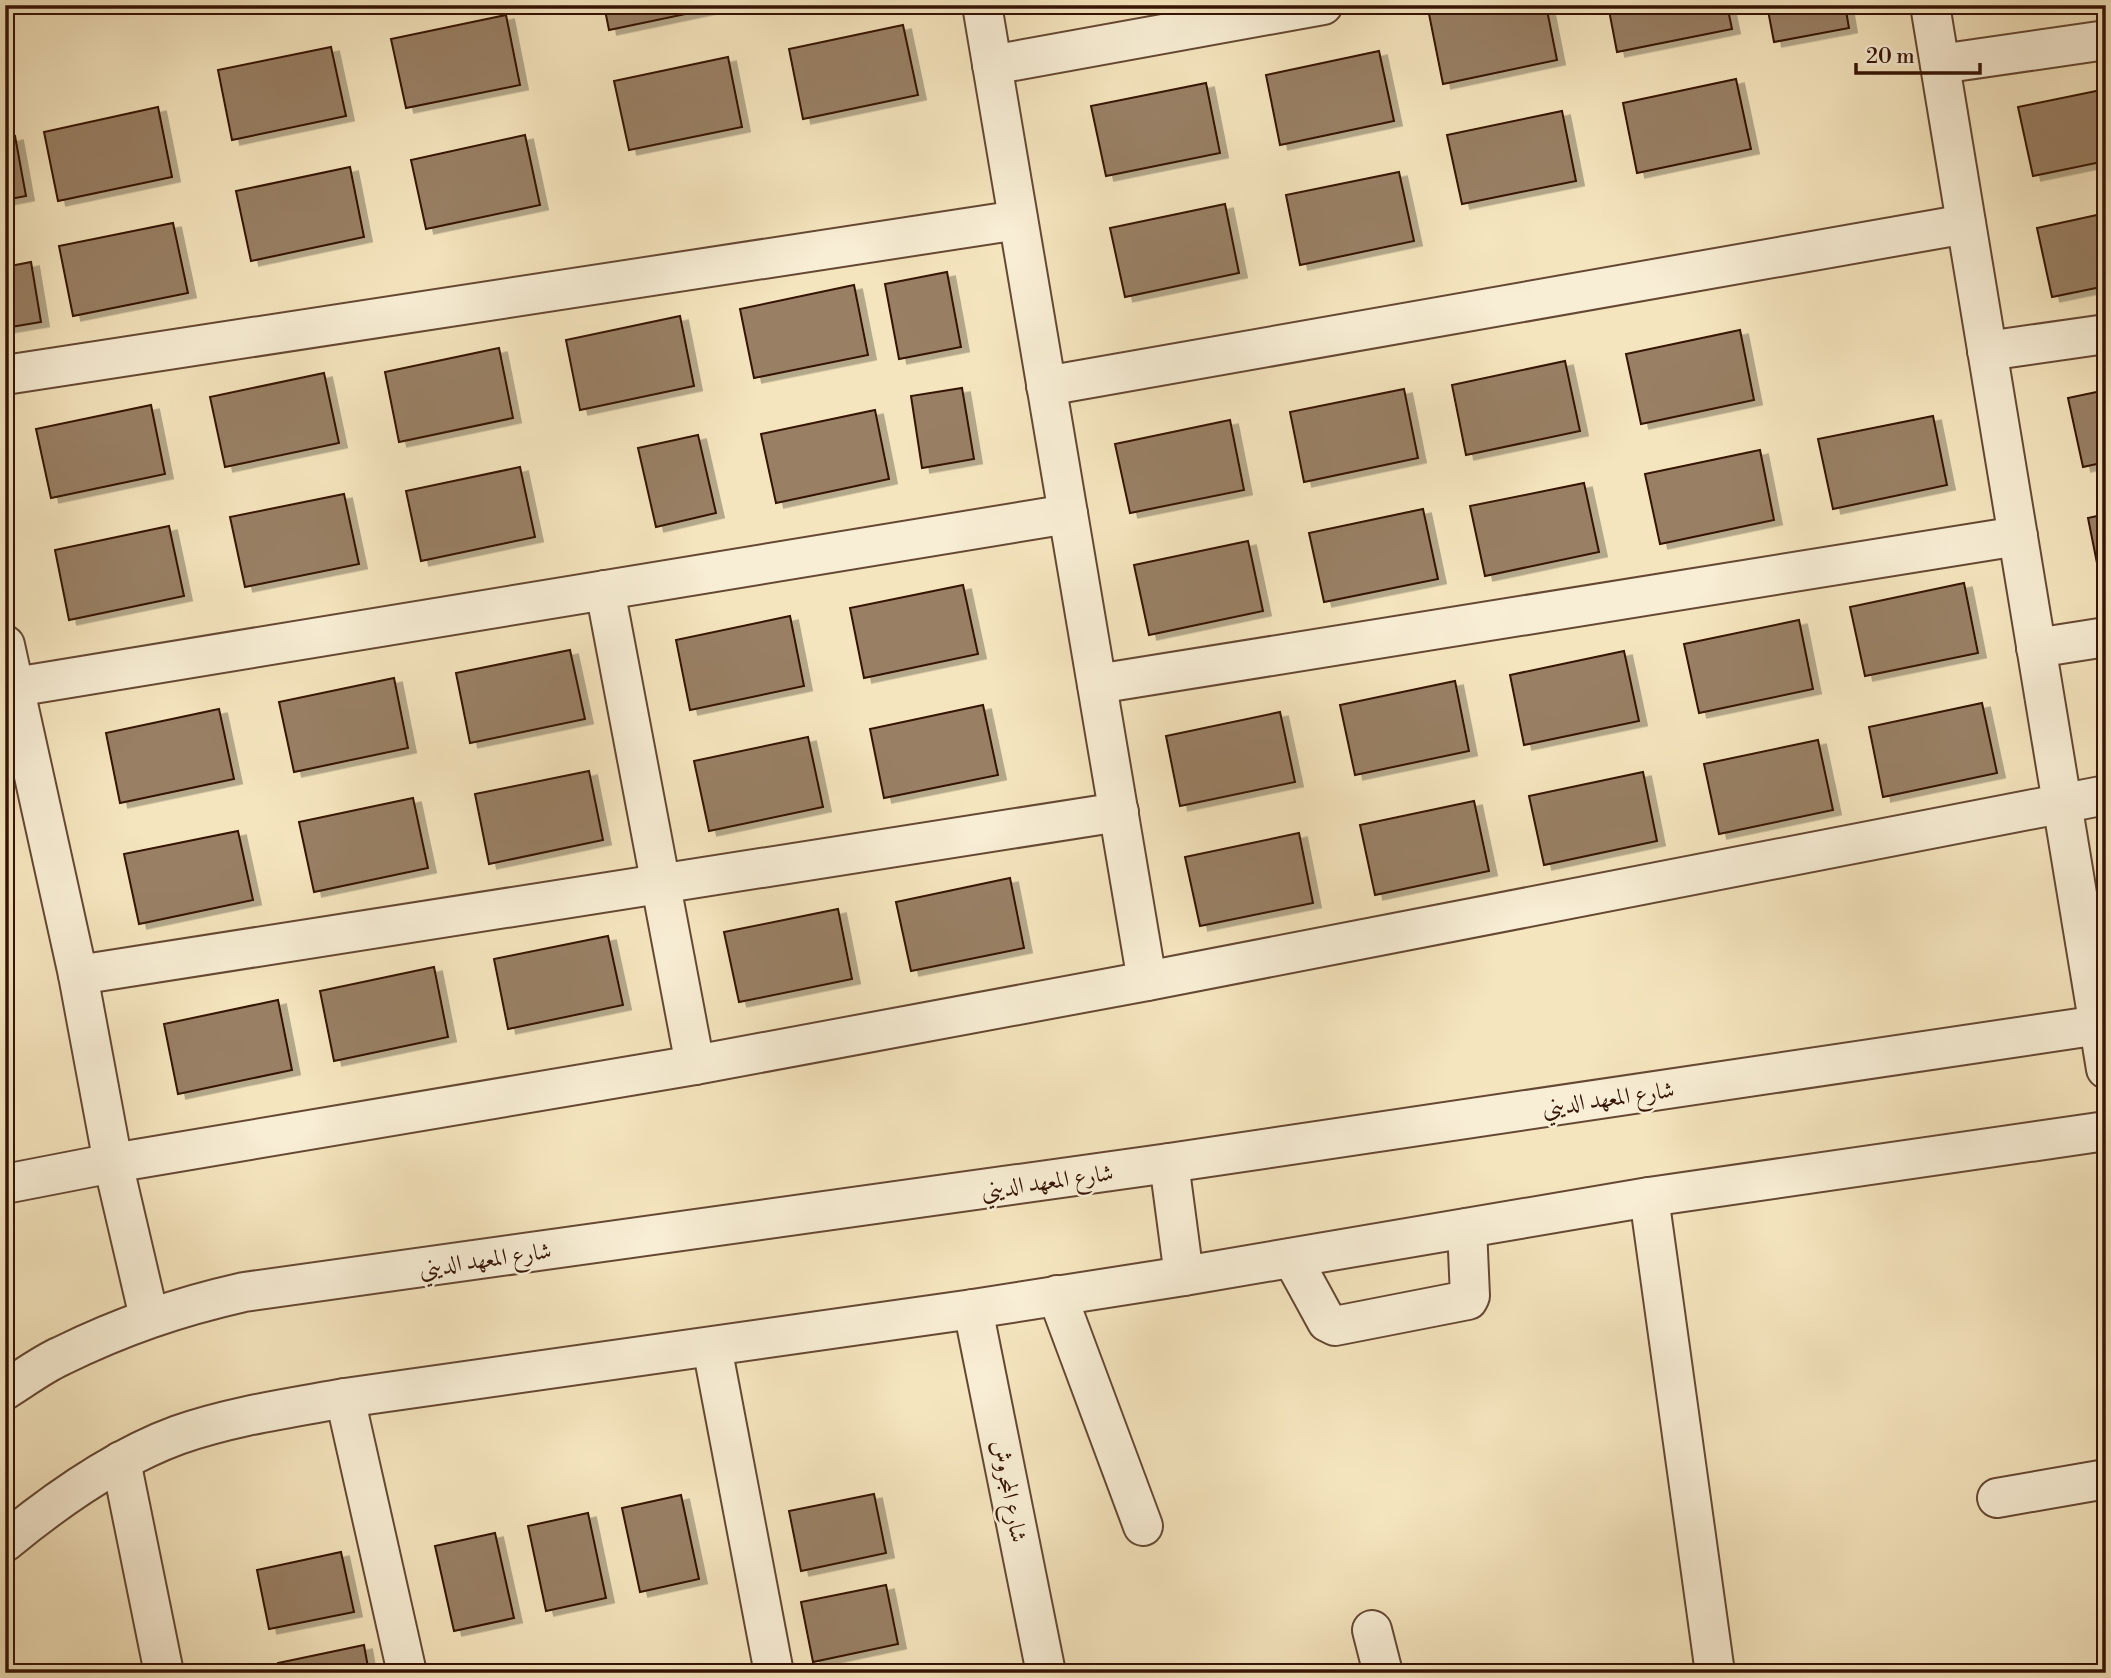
<svg xmlns="http://www.w3.org/2000/svg" width="2111" height="1678" font-family="'Libre Bodoni',Amiri,serif">
	<defs>
		<filter id="shadow"><feDropShadow dx="8" dy="4.5" stdDeviation="0" flood-color="#0004"/></filter>
	</defs>
	<rect width="100%" height="100%" fill="#f5e5be"/>
	<filter id="stains"><feTurbulence type="fractalNoise" baseFrequency=".00286" numOctaves="4"/><feColorMatrix values="0 0 0 0 .2 0 0 0 0 .09 0 0 0 0 .02 0 0 0 .5 -.17"/></filter>
	<radialGradient id="worn" r=".72"><stop offset=".6" stop-color="#630" stop-opacity="0"/><stop offset="1" stop-color="#630" stop-opacity=".3"/></radialGradient>
	<!-- building -->
	<g fill="#998065" stroke="#351305" stroke-width="2" filter="url(#shadow)">
		<path d="M604,5H723L724,6L609,30Z"/>
		<path d="M1471,5H1546L1557,60L1443,84L1429,14Z"/>
		<path d="M1608,5H1727L1732,29L1617,52Z"/>
		<path d="M1767,5H1845L1849,28L1774,42Z"/>
		<path d="M506,15L520,85L406,108L391,39Z"/>
		<path d="M903,25L918,95L803,119L789,49Z"/>
		<path d="M331,47L346,116L232,140L218,70Z"/>
		<path d="M1379,51L1394,121L1280,145L1266,75Z"/>
		<path d="M728,57L742,127L629,150L614,81Z"/>
		<path d="M1736,79L1751,149L1637,173L1623,103Z"/>
		<path d="M1206,83L1220,153L1106,176L1091,106Z"/>
		<path d="M2106,89V161L2033,176L2018,107Z"/>
		<path d="M158,107L172,177L58,201L44,132Z"/>
		<path d="M1562,111L1576,181L1462,204L1447,135Z"/>
		<path d="M525,135L540,205L426,229L411,160Z"/>
		<path d="M15,136L26,196L5,200V138Z"/>
		<path d="M350,167L364,237L251,261L236,191Z"/>
		<path d="M1399,172L1414,241L1300,265L1286,195Z"/>
		<path d="M1225,204L1239,273L1125,297L1110,228Z"/>
		<path d="M2106,213V286L2052,297L2037,228Z"/>
		<path d="M173,223L188,293L73,316L59,246Z"/>
		<path d="M31,262L41,322L5,328V267Z"/>
		<path d="M947,272L961,347L899,359L885,284Z"/>
		<path d="M854,285L868,355L754,378L740,309Z"/>
		<path d="M680,316L694,386L580,410L566,340Z"/>
		<path d="M1740,330L1754,400L1641,424L1626,354Z"/>
		<path d="M499,348L513,418L399,442L385,372Z"/>
		<path d="M1565,361L1580,431L1466,455L1452,385Z"/>
		<path d="M324,373L339,443L225,467L210,397Z"/>
		<path d="M962,388L974,459L922,468L911,396Z"/>
		<path d="M1404,389L1418,458L1304,482L1290,412Z"/>
		<path d="M2106,390V462L2083,467L2068,398Z"/>
		<path d="M151,405L165,474L51,498L36,429Z"/>
		<path d="M875,410L889,479L776,503L761,434Z"/>
		<path d="M1933,416L1947,485L1833,509L1818,439Z"/>
		<path d="M1230,420L1244,490L1130,513L1115,444Z"/>
		<path d="M698,435L716,513L656,527L638,448Z"/>
		<path d="M1760,450L1774,520L1660,544L1645,474Z"/>
		<path d="M520,467L535,537L421,561L406,491Z"/>
		<path d="M1584,483L1599,552L1485,576L1470,506Z"/>
		<path d="M344,494L359,564L245,587L230,517Z"/>
		<path d="M1423,509L1438,579L1324,602L1309,533Z"/>
		<path d="M2106,514V587L2102,588L2088,518Z"/>
		<path d="M169,526L184,596L69,620L55,550Z"/>
		<path d="M1248,541L1263,611L1149,635L1134,565Z"/>
		<path d="M1964,583L1978,653L1865,676L1850,607Z"/>
		<path d="M963,585L978,654L864,678L850,608Z"/>
		<path d="M790,616L804,686L690,710L676,640Z"/>
		<path d="M1799,620L1813,689L1699,713L1684,644Z"/>
		<path d="M570,650L585,719L470,743L456,673Z"/>
		<path d="M1624,651L1639,721L1524,745L1510,675Z"/>
		<path d="M394,678L408,748L294,772L279,702Z"/>
		<path d="M1455,681L1469,751L1355,775L1340,705Z"/>
		<path d="M1982,703L1997,773L1883,797L1869,727Z"/>
		<path d="M983,705L998,775L884,798L870,729Z"/>
		<path d="M219,709L234,779L120,803L106,733Z"/>
		<path d="M1280,712L1295,782L1180,806L1166,736Z"/>
		<path d="M808,737L823,807L709,831L694,761Z"/>
		<path d="M1818,740L1833,810L1719,834L1704,764Z"/>
		<path d="M589,771L603,840L489,864L475,794Z"/>
		<path d="M1643,772L1657,841L1544,865L1529,796Z"/>
		<path d="M413,798L428,868L314,892L299,822Z"/>
		<path d="M1474,801L1489,871L1375,895L1360,825Z"/>
		<path d="M238,831L253,900L139,924L124,854Z"/>
		<path d="M1299,833L1313,903L1200,926L1185,857Z"/>
		<path d="M1010,878L1024,948L911,971L896,902Z"/>
		<path d="M838,909L852,979L739,1002L724,932Z"/>
		<path d="M608,936L623,1005L508,1029L494,959Z"/>
		<path d="M434,967L448,1037L334,1061L320,991Z"/>
		<path d="M278,1000L292,1070L178,1094L164,1024Z"/>
		<path d="M874,1494L886,1553L801,1571L789,1511Z"/>
		<path d="M681,1495L699,1579L640,1592L622,1508Z"/>
		<path d="M588,1513L606,1598L546,1611L528,1526Z"/>
		<path d="M495,1533L514,1618L454,1631L435,1546Z"/>
		<path d="M341,1552L354,1612L269,1629L257,1570Z"/>
		<path d="M886,1585L898,1644L813,1662L801,1602Z"/>
		<path d="M364,1645L369,1673H280L278,1663Z"/>
	</g>
	<g fill="none" stroke-linecap="round" stroke-linejoin="round">
		<defs>
			<g id="minor">
				<path d="M982,5L1147,981"/>
				<path d="M1930,5L2106,1069"/>
				<path d="M1940,64L2106,40"/>
				<path d="M992,65L1323,5"/>
				<path d="M1987,351L2106,334"/>
				<path d="M5,375L1018,220"/>
				<path d="M1046,386L1966,224"/>
				<path d="M605,590L695,1065"/>
				<path d="M5,645L78,975L113,1163L149,1317"/>
				<path d="M2036,648L2106,637"/>
				<path d="M1097,684L2018,536"/>
				<path d="M15,687L1068,514"/>
				<path d="M78,975L1119,812"/>
				<path d="M1169,1163L1184,1276"/>
				<path d="M5,1184L113,1163L695,1065L1147,981L2106,795"/>
				<path d="M1649,1197L1715,1673"/>
				<path d="M1292,1258L1327,1322L1335,1326L1468,1300L1470,1296L1467,1228"/>
				<path d="M1057,1295L1143,1526"/>
				<path d="M973,1309L1046,1673"/>
				<path d="M712,1347L774,1673"/>
				<path d="M5,1390C23,1379 41,1365 61,1356C122,1326 178,1307 244,1292L1169,1163L2106,1024"/>
				<path d="M345,1398L407,1673"/>
				<path d="M121,1461L164,1673"/>
				<path d="M1997,1498L2106,1479"/>
				<path d="M5,1542C56,1500 115,1458 178,1435C232,1416 290,1408 345,1398L973,1309L1184,1276L1649,1197L2106,1131"/>
				<path d="M1372,1630L1383,1673"/>
			</g>
		</defs>
		<!-- minor casing -->
		<use href="#minor" stroke="#654833" stroke-width="42"/>
		<!-- minor -->
		<use href="#minor" stroke="#f8eed5" stroke-width="38"/>
	</g>
	<g text-anchor="middle" stroke-width="5" stroke-linejoin="round" paint-order="stroke">
		<!-- street labels -->
		<g font-size="23" fill="#351305" stroke="#f8eed5">
			<text transform="translate(1608 1098) rotate(-8)" y="8">شارع المعهد الديني</text>
			<text transform="translate(1047 1181) rotate(-8)" y="8">شارع المعهد الديني</text>
			<text transform="translate(485 1259) rotate(-8)" y="8">شارع المعهد الديني</text>
			<text transform="translate(1010 1491) rotate(79)" y="8">شارع المجروش</text>
		</g>
	</g>
	<!-- margin -->
	<rect width="2111" height="1678" fill="none" stroke="#f5e5be" stroke-width="28"/>
	<rect x="7" y="7" width="2097" height="1664" fill="none" stroke="#351305" stroke-width="3.5"/>
	<rect x="14" y="14" width="2083" height="1650" fill="none" stroke="#351305" stroke-width="2"/>
	<!-- scale -->
	<path d="M1856 63v10h124v-10" fill="none" stroke="#351305" stroke-width="3.5"/>
	<text x="1866" y="63" font-size="21" fill="#351305" stroke="#f8eed5" stroke-width="5" paint-order="stroke">20 m</text>
	<rect width="100%" height="100%" filter="url(#stains)"/>
	<rect width="100%" height="100%" fill="url(#worn)"/>
</svg>
